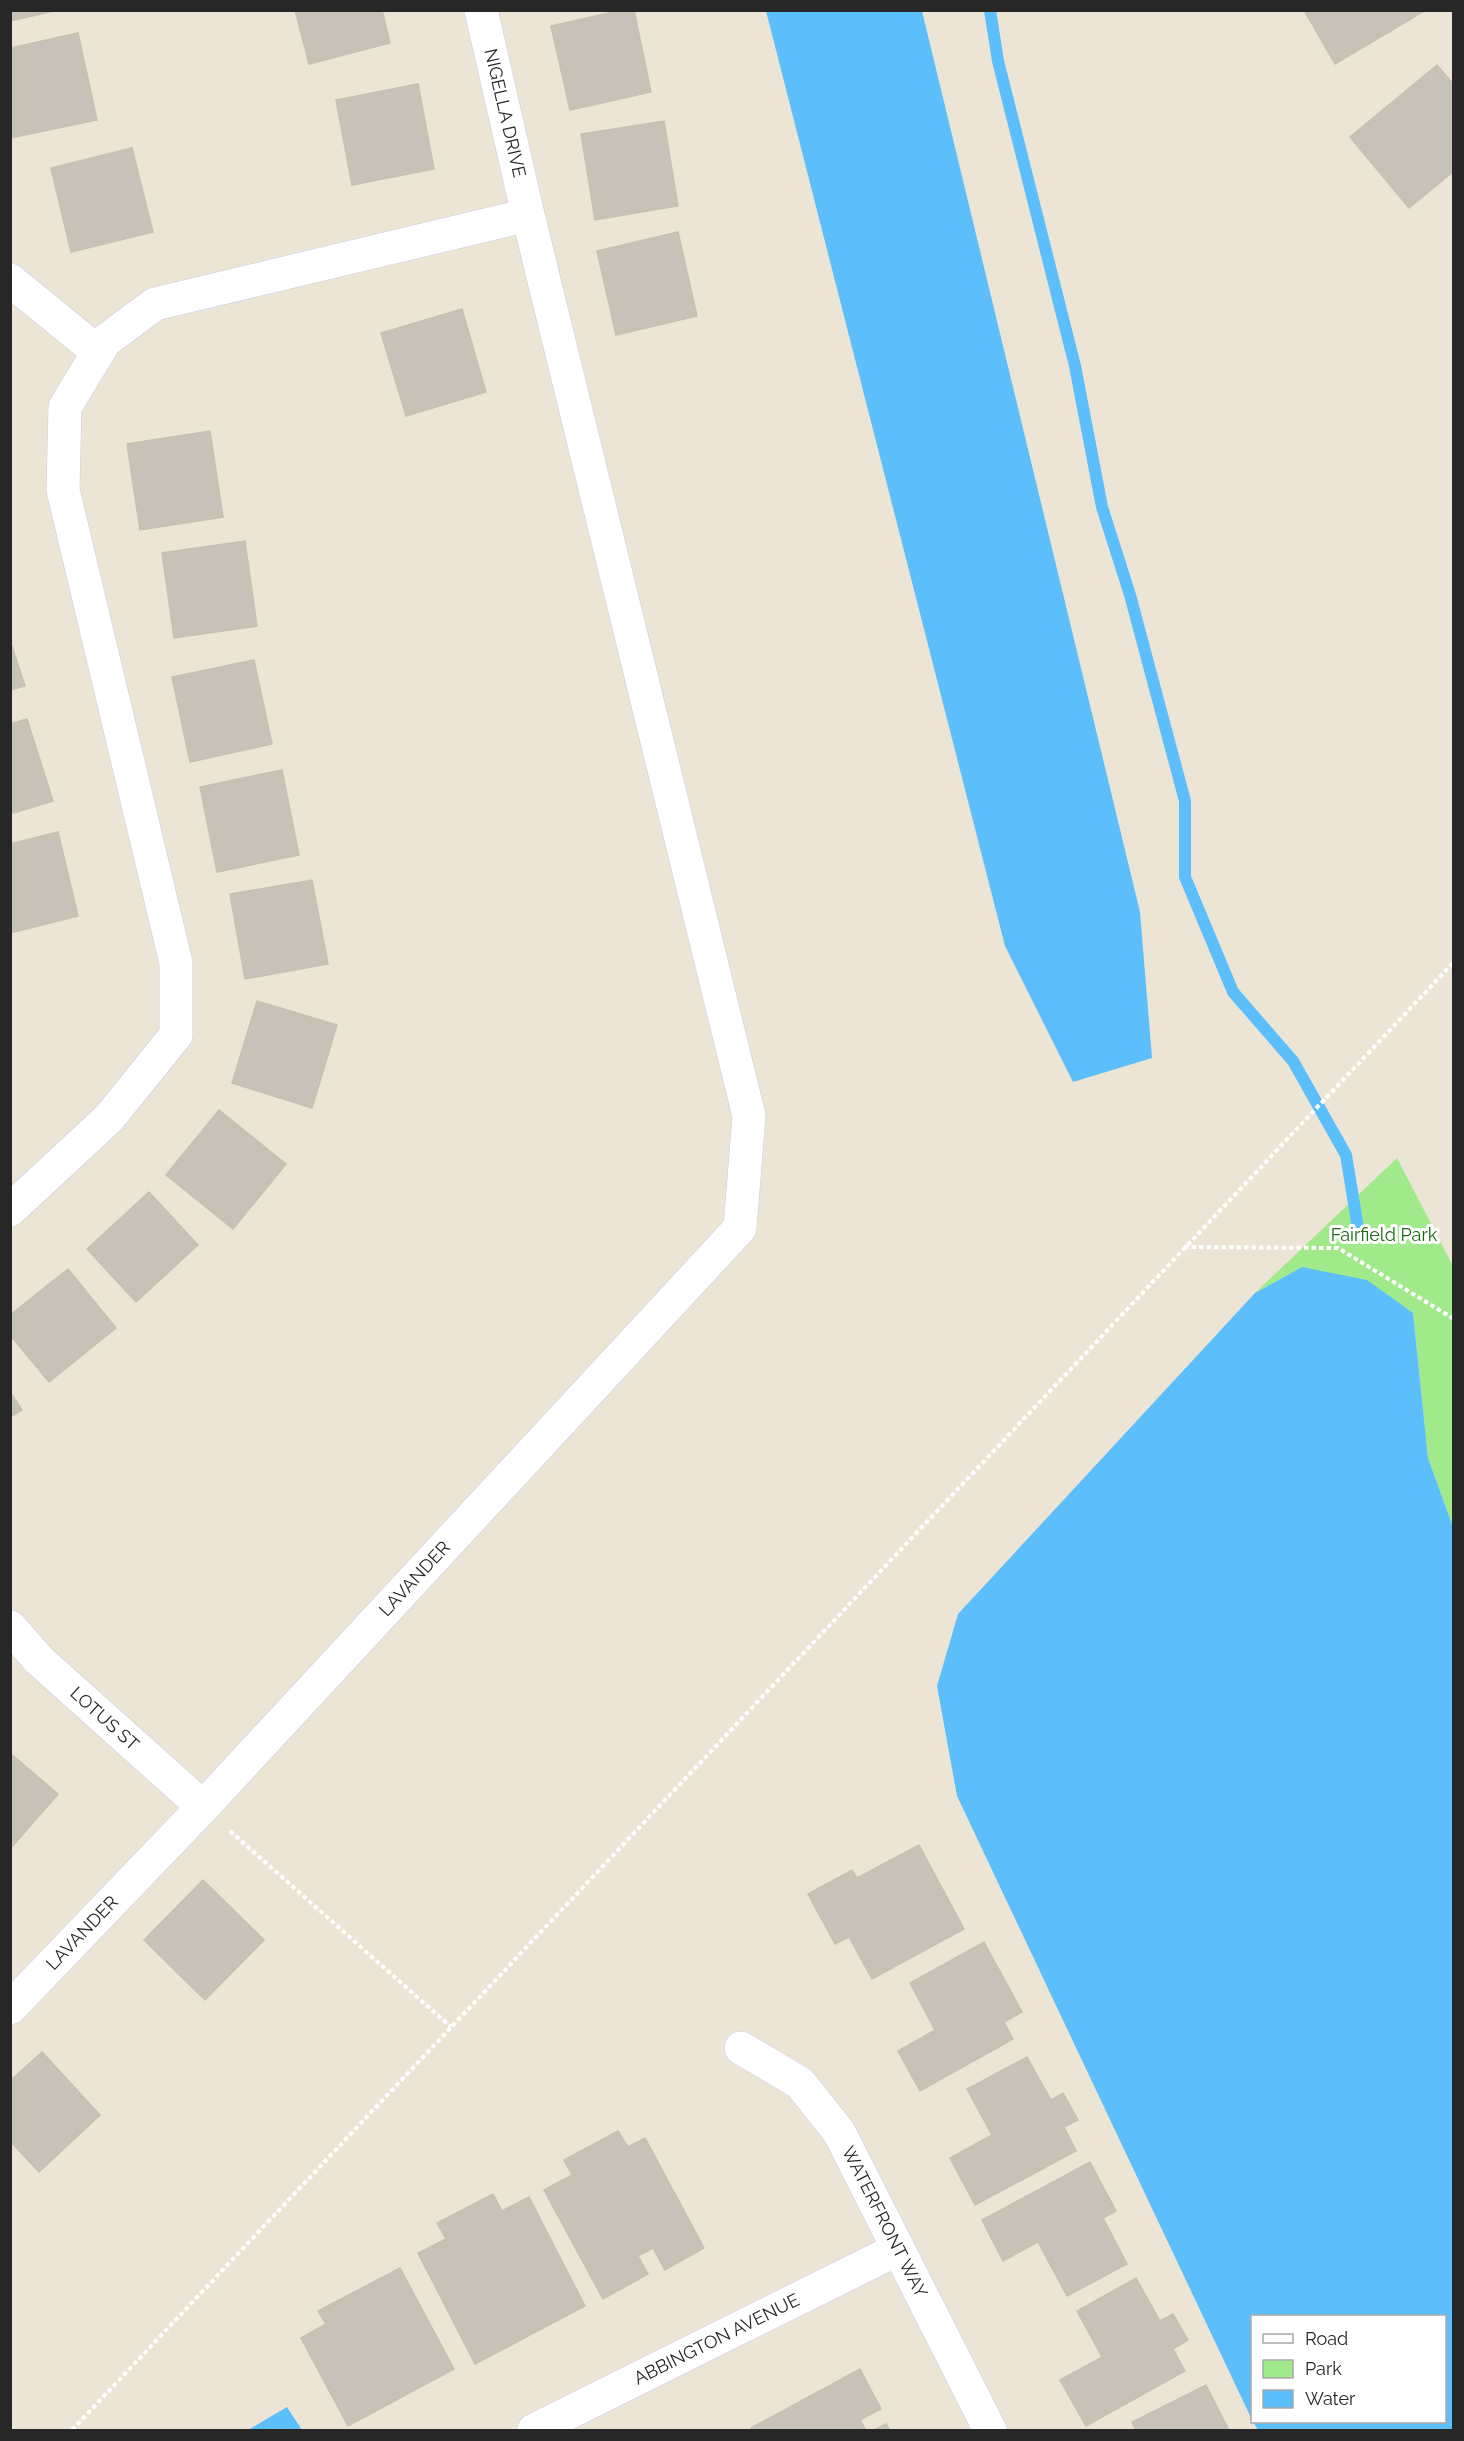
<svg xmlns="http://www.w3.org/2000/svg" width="1464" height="2441" font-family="Raleway,sans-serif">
	<rect width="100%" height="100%" fill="#ece5d6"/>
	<!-- green -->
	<path fill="#a1ea8b" d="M1397,1158L1453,1266V1527L1428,1458L1413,1313L1302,1267L1255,1293Z"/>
	<!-- water -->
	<g fill="#5cbffc">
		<path d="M766,11H922L1140,912L1152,1058L1073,1082L1005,946Z"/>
		<path d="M1302,1267L1367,1280L1413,1313L1428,1458L1453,1527V2430H1258L1253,2422H1444V2316H1252V2420L957,1796L937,1686L958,1614L1255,1293Z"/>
		<path d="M287,2407L302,2430H248Z"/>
	</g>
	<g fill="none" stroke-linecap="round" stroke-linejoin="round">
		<!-- stream -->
		<path stroke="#5cbffc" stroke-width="12" d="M990,10L998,61L1075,366L1102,507L1130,595L1185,801V877L1233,992L1293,1061L1346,1155L1359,1234"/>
	</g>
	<!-- building -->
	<g fill="#c7c2b7" stroke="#c7c1b0" stroke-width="1.5">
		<path d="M10,10H58L10,21Z"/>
		<path d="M295,10H382L390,43L309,64Z"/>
		<path d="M622,10H634L651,92L570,110L551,26Z"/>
		<path d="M1304,10H1426L1335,64Z"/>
		<path d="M78,33L97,120L10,138V48Z"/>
		<path d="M1437,65L1454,85V171L1409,208L1350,137Z"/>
		<path d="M418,84L434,169L352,185L336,100Z"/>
		<path d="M664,121L678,206L595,220L581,134Z"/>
		<path d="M132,148L153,232L71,252L51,168Z"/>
		<path d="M678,232L697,316L616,335L597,251Z"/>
		<path d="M462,309L486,392L406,416L381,333Z"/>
		<path d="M210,431L223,517L140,530L127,444Z"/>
		<path d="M245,541L257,626L174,638L162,553Z"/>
		<path d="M10,640L25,686L10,690Z"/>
		<path d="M254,660L272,744L190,762L172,677Z"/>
		<path d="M27,719L53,801L10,814V724Z"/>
		<path d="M282,770L299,855L217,872L200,787Z"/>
		<path d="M58,832L78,916L10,933V844Z"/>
		<path d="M312,880L328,964L245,979L230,894Z"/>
		<path d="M257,1001L337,1025L312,1108L232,1083Z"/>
		<path d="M219,1110L286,1164L233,1229L166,1175Z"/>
		<path d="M149,1192L198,1245L136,1302L87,1249Z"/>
		<path d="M68,1269L116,1328L49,1382L10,1335V1315Z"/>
		<path d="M10,1392L22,1410L10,1417Z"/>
		<path d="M10,1753L58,1794L10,1849Z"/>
		<path d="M919,1845L964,1929L872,1979L849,1937L835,1944L808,1894L852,1870L857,1878Z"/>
		<path d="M203,1880L264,1940L205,2000L144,1940Z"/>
		<path d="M984,1942L1022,2012L1004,2022L1013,2039L920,2091L898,2051L935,2030L910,1983Z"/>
		<path d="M42,2052L100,2115L39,2172L10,2141V2081Z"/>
		<path d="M1027,2057L1051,2100L1063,2093L1078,2120L1064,2127L1076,2151L975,2205L950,2158L992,2135L967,2089Z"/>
		<path d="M618,2131L628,2147L645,2138L704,2248L665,2270L653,2248L638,2256L648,2274L603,2299L544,2190L572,2175L564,2160Z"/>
		<path d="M1090,2162L1116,2211L1103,2218L1127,2264L1067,2296L1038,2242L1003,2261L982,2220Z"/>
		<path d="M493,2194L502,2211L529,2197L585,2306L475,2364L418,2253L446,2239L437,2223Z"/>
		<path d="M400,2268L454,2369L348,2426L301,2338L326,2324L318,2311Z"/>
		<path d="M1136,2278L1160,2321L1173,2314L1188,2340L1173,2349L1185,2371L1086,2426L1060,2380L1102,2357L1077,2311Z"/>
		<path d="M860,2369L881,2409L860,2420L866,2430H752L751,2428Z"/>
		<path d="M1206,2385L1229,2430H1136L1132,2422Z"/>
		<path d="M886,2424L890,2430H874Z"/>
	</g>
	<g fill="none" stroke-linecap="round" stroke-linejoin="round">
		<defs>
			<g id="minor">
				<path d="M10,280L98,352"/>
				<path d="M10,1210L109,1118L176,1035V963L63,490L65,407L105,341L155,304L528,215"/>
				<path id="s1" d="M10,1627L39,1660L203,1807"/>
				<path id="s2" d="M10,2008L203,1807L740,1228L749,1116L528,215L481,10"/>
				<path id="s3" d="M741,2048L800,2083L839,2132L990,2430"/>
				<path id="s4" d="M534,2430L898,2249"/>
			</g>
		</defs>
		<!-- minor casing -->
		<use href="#minor" stroke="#cccde3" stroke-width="34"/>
		<!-- path -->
		<g stroke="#fff" stroke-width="4" stroke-dasharray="4.5 3" stroke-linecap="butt">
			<path d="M1184,1247L1338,1248L1454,1319"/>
			<path d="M230,1831L451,2027"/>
			<path d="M72,2430L1454,962"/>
		</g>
		<!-- minor -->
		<use href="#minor" stroke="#fff" stroke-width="33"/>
	</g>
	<g text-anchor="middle" stroke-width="6" stroke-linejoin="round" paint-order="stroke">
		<!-- street labels -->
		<g font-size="18" fill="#272727" stroke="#fff">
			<text transform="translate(505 113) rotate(77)" y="6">NIGELLA DRIVE</text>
			<text dy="6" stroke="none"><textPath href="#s2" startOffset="590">LAVANDER</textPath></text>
			<text dy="6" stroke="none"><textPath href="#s1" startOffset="132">LOTUS ST</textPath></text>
			<text dy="6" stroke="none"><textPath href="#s2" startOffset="104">LAVANDER</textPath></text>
			<text dy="6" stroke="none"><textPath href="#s3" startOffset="232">WATERFRONT WAY</textPath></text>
			<text dy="6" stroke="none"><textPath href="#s4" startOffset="204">ABBINGTON AVENUE</textPath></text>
		</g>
		<!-- park labels -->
		<g font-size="18" fill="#1a6a11" stroke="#fff">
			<text x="1384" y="1241">Fairfield Park</text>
		</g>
	</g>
	<!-- border -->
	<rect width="1464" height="2441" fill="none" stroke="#272727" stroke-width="24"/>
	<!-- legend -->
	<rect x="1251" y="2315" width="195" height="108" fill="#ffffff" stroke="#a9a9a9" stroke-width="1.5"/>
	<rect x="1263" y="2334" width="30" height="9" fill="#ffffff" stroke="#a9a9a9" stroke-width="1.5"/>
	<text x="1305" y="2345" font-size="18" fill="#272727">Road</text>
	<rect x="1263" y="2360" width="30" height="18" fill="#a1ea8b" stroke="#a9a9a9" stroke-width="1.5"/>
	<text x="1305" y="2375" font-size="18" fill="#272727">Park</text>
	<rect x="1263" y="2390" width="30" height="18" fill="#5cbffc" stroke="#a9a9a9" stroke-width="1.5"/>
	<text x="1305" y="2405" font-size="18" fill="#272727">Water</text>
</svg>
